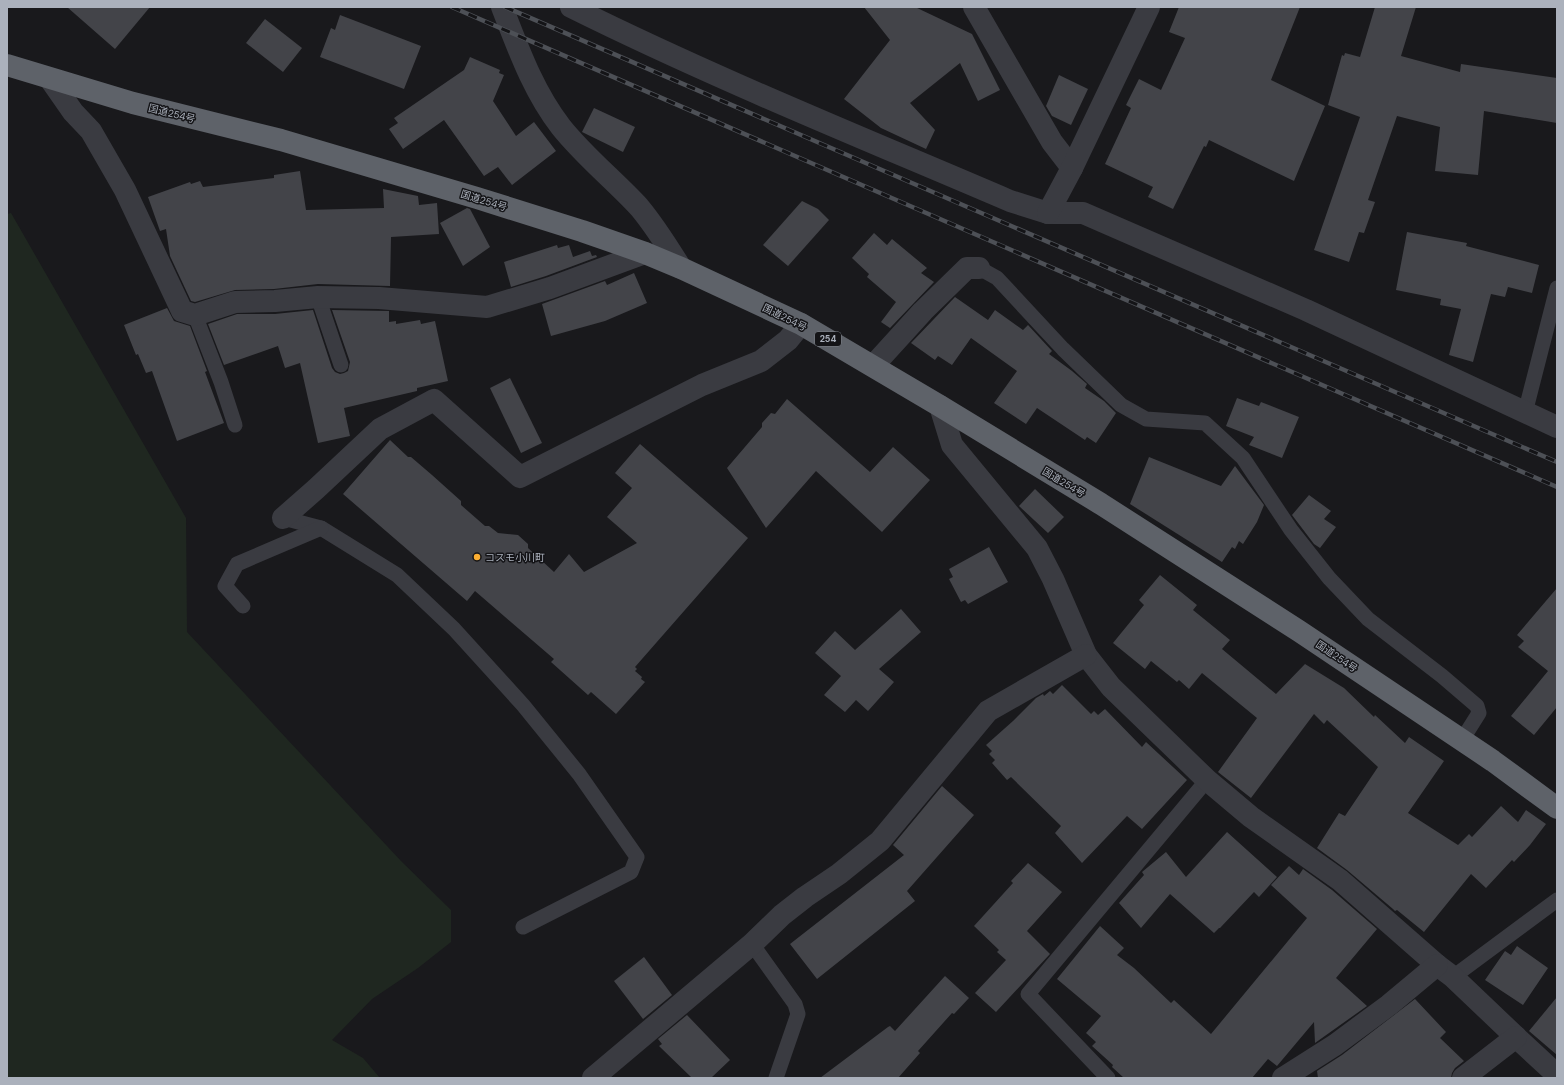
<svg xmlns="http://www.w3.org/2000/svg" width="1564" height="1085" font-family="'DM Sans','Noto Sans JP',sans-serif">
	<rect width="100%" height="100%" fill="#19191c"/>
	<!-- green -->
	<path fill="#1f2720" d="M11,213L186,518L187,632L401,861L451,910V942L418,968L372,999L332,1040L363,1058L380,1078H7V214Z"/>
	<!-- building -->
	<g fill="#434449">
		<path d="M67,7H150L115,49Z"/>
		<path d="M864,7H915L972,34L1000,90L978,101L960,63L910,103L935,130L926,149L881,128L844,99L890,40Z"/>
		<path d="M1179,7H1300L1271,80L1325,106L1294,181L1209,140L1206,147L1204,146L1173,209L1148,197L1153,187L1105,164L1131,108L1126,105L1139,79L1161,90L1185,38L1169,32Z"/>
		<path d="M1375,7H1416L1401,56L1460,72L1461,64L1557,78V123L1484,111L1478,175L1435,171L1440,127L1397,116L1368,200L1375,202L1364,233L1359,232L1349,262L1314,250L1360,117L1328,105L1342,55L1344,56L1345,53L1360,57Z"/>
		<path d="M340,15L421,46L404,89L320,57L331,28L335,30Z"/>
		<path d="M265,19L302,48L283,72L246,43Z"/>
		<path d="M470,57L500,70L499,73L504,75L493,101L516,136L534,122L556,151L512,185L498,167L484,176L444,120L403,149L389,129L398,123L394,118L464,70Z"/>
		<path d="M1059,75L1088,89L1071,125L1052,116L1046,106Z"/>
		<path d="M594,108L635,127L623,152L582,132Z"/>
		<path d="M300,171L306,210L384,208L383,189L418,196L419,205L437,203L439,234L391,237L390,286L318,284L274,289L235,290L195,302L191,301L170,256L166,229L160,231L148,197L190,182L191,184L200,181L203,187L274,178V175Z"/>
		<path d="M802,201L818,209L829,220L788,266L763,245Z"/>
		<path d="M467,208L470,209L490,247L463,266L440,223Z"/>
		<path d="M1407,232L1467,243L1466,246L1539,265L1532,293L1508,287L1505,297L1491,294L1473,362L1449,355L1461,309L1440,305L1441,299L1396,290Z"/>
		<path d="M874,233L887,245L892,239L927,268L921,273L934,282L890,328L881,322L896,302L867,277L869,274L852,258Z"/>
		<path d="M557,245L558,248L569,245L573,257L590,251L592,256L596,255L597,257L546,276L511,287L504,262Z"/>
		<path d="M634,273L647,303L605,321L551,336L542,304L605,281L607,285Z"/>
		<path d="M955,297L988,320L995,310L1023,330L1028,325L1052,351L1049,354L1072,371L1087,384L1085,388L1104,401L1116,413L1096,443L1087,437L1085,440L1037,408L1026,424L994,403L1017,371L971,338L952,365L938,356L935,360L911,343Z"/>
		<path d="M167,308L174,321L190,326L207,371L205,372L224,423L177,441L152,371L146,373L138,354L136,355L124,325Z"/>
		<path d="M313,310L332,368L335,372L340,374L344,373L348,371L350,362L332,310L389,311V322L396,321V324L420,320L421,324L435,321L448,381L417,388V391L344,408L350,436L318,443L300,363L285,368L278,346L224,365L208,324L237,314H275Z"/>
		<path d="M510,378L542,443L521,453L490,388Z"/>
		<path d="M1237,398L1259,406L1261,402L1299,417L1282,458L1249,445L1254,437L1226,426Z"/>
		<path d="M787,399L870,472L893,447L930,480L882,532L816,471L766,528L727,468L762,427V423L771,413L775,414Z"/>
		<path d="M390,440L408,457H411L432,475L461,501V505L485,526H489L498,533L518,535L528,544V548L554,572L569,554L584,572L637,543L607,517L632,488L615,473L640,444L748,538L635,667L637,669L635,671L642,677L641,679L645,682L616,714L591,692L588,695L551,662L554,659L475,591L467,601L343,494Z"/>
		<path d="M1149,457L1221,486L1235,466L1264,505L1257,522L1243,544L1239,541L1235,549L1232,547L1222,562L1130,504Z"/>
		<path d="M1035,489L1064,517L1048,533L1019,506Z"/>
		<path d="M1309,495L1331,511L1324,519L1336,527L1320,548L1314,544L1292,515Z"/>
		<path d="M989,547L1008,582L968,604L965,600L961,602L949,579L953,577L949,569Z"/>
		<path d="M1160,575L1197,605L1193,610L1230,640L1222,649L1276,694L1305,664L1344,688L1374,717L1375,715L1405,743L1409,737L1444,761L1408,813L1458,845L1469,834L1472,837L1501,806L1518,822L1526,810L1546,824L1530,845L1514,862L1512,860L1486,888L1471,874L1424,932L1397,910L1395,911L1393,909L1347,870L1317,848L1339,813L1345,816L1378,767L1327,720L1324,724L1314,714L1251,798L1218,772L1257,718L1202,673L1189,689L1179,680L1177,682L1151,661L1145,669L1113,643L1144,605L1139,600Z"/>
		<path d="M1557,588V707L1534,735L1511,716L1548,671L1518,647L1524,641L1517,635Z"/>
		<path d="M901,609L921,632L879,669L894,682L868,711L856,700L845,712L824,695L841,676L815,653L835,631L855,650Z"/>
		<path d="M1062,685L1091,714L1094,711L1098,715L1105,709L1142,747L1146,742L1187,780L1142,829L1127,816L1082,863L1055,833L1061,826L1011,777L1007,780L992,763L995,760L989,754L992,751L986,745L1013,721L1036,698L1043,694L1044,696L1050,691L1053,694Z"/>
		<path d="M942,786L974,815L907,891L915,901L817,979L790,944L904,855L893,845Z"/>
		<path d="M1227,832L1277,877L1259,897L1254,892L1220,928H1219L1214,933L1170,894L1141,928L1119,903L1144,875L1142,872L1166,852L1186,877Z"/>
		<path d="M1028,863L1062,892L1027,931L1050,954L996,1012L975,993L1006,960L997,952L999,950L974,926L1013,883L1011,881Z"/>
		<path d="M1289,866L1299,875L1303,869L1332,890L1377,929L1336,978L1367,1006L1315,1043L1314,1022L1277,1066L1268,1059L1252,1078H1124L1112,1067L1113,1065L1092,1046L1096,1042L1086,1033L1101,1016L1057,979L1100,926L1124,948L1117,955L1134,968L1171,1003L1174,1000L1211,1034L1307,918L1271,885Z"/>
		<path d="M1517,946L1548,968L1523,1005L1485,980L1505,951L1511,955Z"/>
		<path d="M644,957L672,995L643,1019L614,981Z"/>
		<path d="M945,976L969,998L954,1014L952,1013L918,1051L920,1053L898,1078H820L888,1027L890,1026L895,1031Z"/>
		<path d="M1557,997V1055L1529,1031Z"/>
		<path d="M1415,999L1446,1032L1440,1038L1464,1061L1455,1068L1452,1073L1451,1078H1318L1317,1071L1342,1055Z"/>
		<path d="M687,1015L730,1060L711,1078H692L659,1046L662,1044L658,1039Z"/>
	</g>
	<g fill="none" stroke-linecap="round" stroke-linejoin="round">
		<!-- service -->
		<g stroke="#3a3b41" stroke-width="15">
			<path d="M979,268L997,278L1063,349L1121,405L1146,419L1205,423L1243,458L1291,530L1329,578L1368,619L1442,676L1477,706L1479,713L1462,740"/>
			<path d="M318,297L341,365"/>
			<path d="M195,315L221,382L235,425"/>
			<path d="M1525,413L1557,288"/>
			<path d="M283,518L321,528L397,575L454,629L523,705L579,774L637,857L631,872L523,927"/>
			<path d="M243,606L225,586L237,564L321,528"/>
			<path d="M752,944L795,1004L798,1014L776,1078"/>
			<path d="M1453,977L1557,900"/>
			<path d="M1108,1078L1028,994L1207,780"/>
		</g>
		<!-- minor -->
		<g stroke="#3a3b41" stroke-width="22">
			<path d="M571,7C714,78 863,138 1010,201L1048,213H1083L1306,310L1557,427"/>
			<path d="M974,7L1052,142L1072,168"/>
			<path d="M50,79L73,112L91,131L125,190L182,311L195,315L235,302L275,301L318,297L379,298L487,307L550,288L645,253"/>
			<path d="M1048,213L1072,168L1149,7"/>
			<path d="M873,366L923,311L967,268H979"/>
			<path d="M940,406L952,445L1037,548L1053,579L1086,655L1111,687L1207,780L1251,817L1340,880L1437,965L1453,977L1516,1037L1557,1075"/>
			<path d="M283,518L316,489L380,429L434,400L520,477L702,385L761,361L788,340L801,324"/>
			<path d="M593,1078L752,944L782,915L805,897L839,874L880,841L988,711L1086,655"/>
			<path d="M1283,1078L1335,1045L1389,1005L1437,965"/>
			<path d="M1463,1078L1516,1037"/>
		</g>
		<!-- tertiary -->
		<path stroke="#3a3b41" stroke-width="22" d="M502,7C518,48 533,91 561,127C584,156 614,180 639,207C655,226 668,247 681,268"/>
		<!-- trunk -->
		<path stroke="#5e6269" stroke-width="22" d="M7,65L133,103L281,140L477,198L582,231L645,253L681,268L801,324L940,406L1101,504L1299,631L1493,761L1557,808"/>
		<defs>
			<g id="rail">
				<path d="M452,7L1557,487"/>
				<path d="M505,7L1557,462"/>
			</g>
		</defs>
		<!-- rail casing -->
		<use href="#rail" stroke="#4d5056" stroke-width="4.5"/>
		<!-- rail -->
		<use href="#rail" stroke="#141417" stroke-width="3" stroke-dasharray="9" stroke-linecap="butt"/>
	</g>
	<!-- markers -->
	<circle fill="#fbae32" stroke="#141417" stroke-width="1.5" cx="477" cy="557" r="4"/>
	<g text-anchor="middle" stroke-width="3" stroke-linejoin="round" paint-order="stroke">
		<!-- shield labels -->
		<rect fill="#141417" stroke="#7e828a" stroke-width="1" x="815" y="332" width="26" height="14" rx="3"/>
		<g font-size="9" font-weight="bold" fill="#abb1bc">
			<text x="828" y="342">254</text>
		</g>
		<!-- street labels -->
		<g font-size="10" fill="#abb1bc" stroke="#141417">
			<text transform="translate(172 113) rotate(14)" y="4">国道254号</text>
			<text transform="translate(484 200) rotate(17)" y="4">国道254号</text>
			<text transform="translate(785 317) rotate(26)" y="4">国道254号</text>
			<text transform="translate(1064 482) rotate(31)" y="4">国道254号</text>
			<text transform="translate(1337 656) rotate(34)" y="4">国道254号</text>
		</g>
		<!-- poi labels -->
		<g font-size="10" fill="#abb1bc" stroke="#141417" text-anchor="start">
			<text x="485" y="561">コスモ小川町</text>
		</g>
	</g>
	<!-- border -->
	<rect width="1564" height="1085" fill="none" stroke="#abb1bc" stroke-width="16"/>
</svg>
